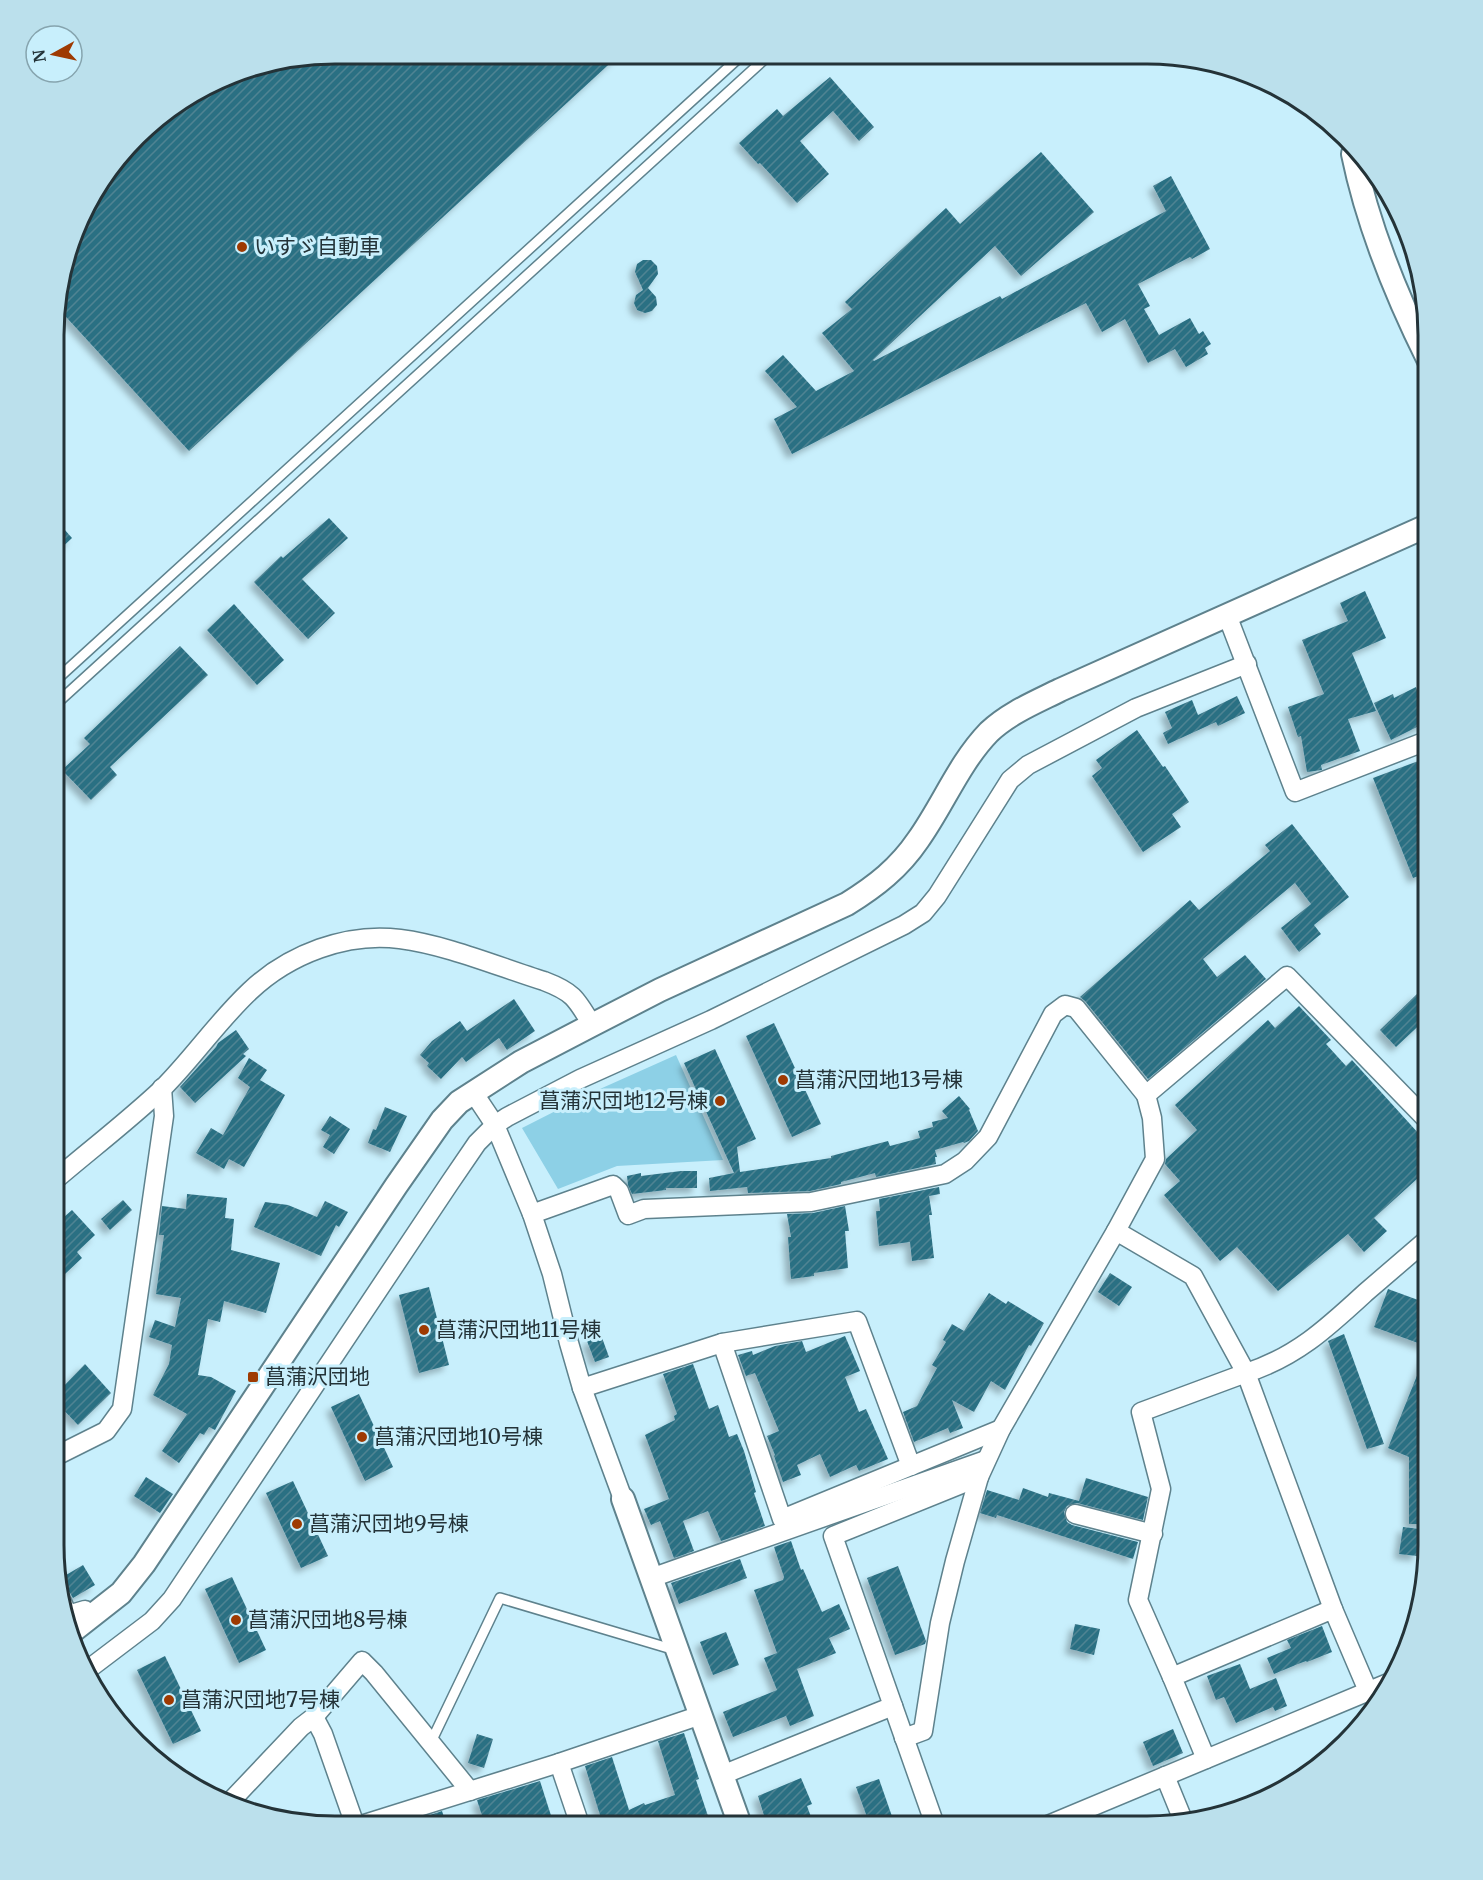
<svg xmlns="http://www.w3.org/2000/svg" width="1483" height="1880" font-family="Merriweather,'Noto Sans JP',serif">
	<defs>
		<pattern id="building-hatch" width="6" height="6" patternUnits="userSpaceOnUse" patternTransform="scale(1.5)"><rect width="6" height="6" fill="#2b6f83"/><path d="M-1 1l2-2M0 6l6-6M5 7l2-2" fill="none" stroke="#508493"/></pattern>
		<filter id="shadow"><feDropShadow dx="-5" dy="5" stdDeviation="3" flood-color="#0004"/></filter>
	</defs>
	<rect width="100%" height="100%" fill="#c8effc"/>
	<!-- park -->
	<path fill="#8dd0e6" d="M676,1055L723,1160L617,1166L558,1189L522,1128L591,1093Z"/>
	<!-- building -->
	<g fill="url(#building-hatch)" filter="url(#shadow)">
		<path d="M335,54L619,55L189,451L56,306V298L92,195L150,124L245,69Z"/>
		<path d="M830,77L874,127L859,141L833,111L800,141L829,174L797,203L760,163L758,164L739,143L777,109L783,116Z"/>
		<path d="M1041,152L1094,212L1021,276L995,246L873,360L874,361L1000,296L1002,299L1166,211L1153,186L1171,176L1210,249L1192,259L1190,257L1138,284L1150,306L1144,309L1159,335L1190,318L1199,334L1203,331L1211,344L1205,348L1208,354L1186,367L1175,349L1148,363L1125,319L1102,332L1086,303L792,454L774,419L797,407L765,371L783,355L816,391L854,371L822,333L852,309L845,302L946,208L960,224Z"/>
		<path d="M643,260H651L657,266L658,274L648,288L656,297L657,305L652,311L645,313L637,310L634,303L636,295L643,290L635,272L637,264Z"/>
		<path d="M329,518L348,538L302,579L335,613L308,639L254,582L281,556L283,558Z"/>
		<path d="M56,520L72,538L56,553Z"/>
		<path d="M1365,591L1386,638L1352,653L1376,711L1348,719L1360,751L1321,765L1322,770L1307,772L1301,736L1298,737L1288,707L1324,694L1302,640L1348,621L1340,603Z"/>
		<path d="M234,604L284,660L257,685L207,630Z"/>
		<path d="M180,646L208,675L110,767L117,775L91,800L62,770L90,744L84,738Z"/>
		<path d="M1416,687L1419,695L1429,689V721L1391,740L1374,703L1393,694L1394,698Z"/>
		<path d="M1237,696L1245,713L1218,726L1216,722L1168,744L1163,733L1172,728L1165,712L1192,700L1198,715Z"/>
		<path d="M1137,730L1163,767L1165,766L1189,802L1172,814L1181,827L1143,852L1092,776L1102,768L1096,760Z"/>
		<path d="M1429,757V872L1413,878L1373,778Z"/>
		<path d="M1292,824L1349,897L1314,925L1321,934L1299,952L1281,928L1311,904L1295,883L1203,959L1217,977L1245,955L1266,979L1148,1079L1085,1001L1080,997L1190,900L1199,910L1270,851L1265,845Z"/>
		<path d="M1418,993L1429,1005V1016L1396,1047L1380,1030Z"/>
		<path d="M514,999L535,1031L507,1050L499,1038L466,1062L462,1057L441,1079L427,1066L429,1063L420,1055L432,1041L460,1021L467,1031Z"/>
		<path d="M1299,1006L1331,1040L1326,1044L1346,1066L1352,1060L1429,1145V1168L1374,1218L1387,1231L1364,1252L1348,1234L1278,1291L1237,1247L1220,1261L1164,1195L1180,1181L1165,1164L1166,1159L1197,1130L1175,1105L1268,1020L1275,1028Z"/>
		<path d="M774,1023L821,1124L792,1137L746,1036Z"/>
		<path d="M236,1030L249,1049L243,1054L246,1056L195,1103L180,1087L216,1047L218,1043Z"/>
		<path d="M715,1049L756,1139L737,1147L740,1172L831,1158V1156L888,1141L890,1146L920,1138L918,1131L933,1127L932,1122L948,1118L942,1111L959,1096L970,1109L969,1110L978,1131L969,1141L964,1143L963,1142L935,1150L937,1157H935L936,1164L876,1177L875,1173L841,1182V1184L810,1191L748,1193L747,1187L710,1191L709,1178L734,1173L684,1063Z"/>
		<path d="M249,1058L267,1070L260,1080L285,1095L244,1167L229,1159L224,1169L196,1153L211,1128L223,1135L250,1087L238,1078Z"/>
		<path d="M385,1107L407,1116L390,1152L368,1143L373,1129L376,1130Z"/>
		<path d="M330,1116L350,1129L334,1154L323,1147L330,1135L321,1130Z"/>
		<path d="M681,1171H697V1188H666V1190L632,1194L628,1185L627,1176L641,1173V1176Z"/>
		<path d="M939,1187L940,1194L929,1196L932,1215H929L934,1258L912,1261L910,1242L879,1246L876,1211H880L879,1199Z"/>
		<path d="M187,1194L227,1198L225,1218L234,1219L231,1250L280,1263L266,1313L224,1301L220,1322L208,1319L198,1375L211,1377L236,1391L215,1430L209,1427L204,1435L200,1433L179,1463L162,1451L187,1414L153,1395L169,1364L172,1345L149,1337L155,1320L175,1327L181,1298L156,1294L164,1235H159L162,1206L186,1209Z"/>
		<path d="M123,1200L132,1210L110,1230L101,1219Z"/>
		<path d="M325,1201L348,1212L339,1227L336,1225L321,1256L254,1227L265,1202L288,1205L317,1217Z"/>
		<path d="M845,1206L849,1231H845L848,1268L814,1273V1276L791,1279L788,1237H791L787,1214L813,1213Z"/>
		<path d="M72,1210L95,1235L77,1252L82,1258L65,1274L55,1263V1225Z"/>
		<path d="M1110,1273L1132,1287L1119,1306L1098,1292Z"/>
		<path d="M429,1287L449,1365L419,1373L399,1295Z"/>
		<path d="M1388,1289L1429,1304V1347L1374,1327Z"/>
		<path d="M989,1293L1006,1304L1008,1301L1044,1323L1031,1346L1029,1345L1005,1390L991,1381L974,1412L952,1400L963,1428L950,1433L948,1428L914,1442L903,1412L917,1406L937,1368L932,1365L946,1342L943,1340L952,1324L964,1331Z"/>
		<path d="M1344,1334L1384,1444L1367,1449L1328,1341Z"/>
		<path d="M601,1335L609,1357L595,1362L587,1341Z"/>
		<path d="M845,1336L860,1371L845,1377L859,1412L866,1409L888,1459L859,1471L856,1465L830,1477L820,1454L797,1465L801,1475L783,1482L774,1456L775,1455L767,1436L779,1431L755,1373L746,1376L738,1355L752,1351L753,1355L775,1346L802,1341L806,1352Z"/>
		<path d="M1428,1348V1455L1421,1475H1428V1524H1409V1457L1388,1448Z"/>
		<path d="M85,1364L111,1393L78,1425L54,1400V1396Z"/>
		<path d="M693,1364L709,1409L718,1405L729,1437L737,1434L744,1451L756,1492L754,1493L765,1526L721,1541L708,1511L683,1521L694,1551L674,1558L660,1521L651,1525L644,1509L669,1499L645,1435L675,1420L674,1416L677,1414L663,1374Z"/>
		<path d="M359,1394L393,1467L365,1481L331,1407Z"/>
		<path d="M146,1477L173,1494L160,1513L134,1496Z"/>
		<path d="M1086,1478L1148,1497L1143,1520L1077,1503L1067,1506L1064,1512L1067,1522L1072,1525L1138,1542L1133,1559L997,1515L996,1518L980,1513L987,1490L1019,1500L1023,1488L1048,1497L1049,1493L1079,1501Z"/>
		<path d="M293,1481L328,1556L301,1568L266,1493Z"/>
		<path d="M1403,1527L1420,1529L1417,1556L1399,1554Z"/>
		<path d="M791,1541L801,1570L803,1569L822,1612L839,1604L850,1629L829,1638L836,1653L797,1669L814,1716L790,1726L786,1716L733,1737L723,1712L777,1690L764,1658L777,1653L754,1590L783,1580L784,1577L774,1547Z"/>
		<path d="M740,1559L747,1578L679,1604L671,1583Z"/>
		<path d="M83,1565L95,1585L73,1598L61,1578Z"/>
		<path d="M898,1566L926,1641L925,1644L895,1655L867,1578Z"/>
		<path d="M232,1577L266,1650L239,1663L205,1589Z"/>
		<path d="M1075,1624L1100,1629L1094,1655L1070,1649Z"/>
		<path d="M1322,1626L1332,1652L1307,1662L1306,1661L1298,1664L1274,1674L1267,1658L1291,1648L1287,1640Z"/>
		<path d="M726,1632L739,1665L713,1675L700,1642Z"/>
		<path d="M165,1656L201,1731L173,1744L137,1670Z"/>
		<path d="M1240,1664L1250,1689L1276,1678L1287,1706L1275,1711L1273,1707L1236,1723L1224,1697L1216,1700L1207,1676Z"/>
		<path d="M1173,1729L1183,1753L1153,1766L1143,1742Z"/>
		<path d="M684,1733L699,1779L696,1780L711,1825H603L585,1766L612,1757L629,1810L644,1803L645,1805L675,1795L658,1741Z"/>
		<path d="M477,1734L493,1739L484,1768L468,1763Z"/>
		<path d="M801,1778L812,1804L807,1806L814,1825H767L758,1796Z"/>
		<path d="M879,1779L895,1825H870L856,1787Z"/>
		<path d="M540,1781L554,1825H485L477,1800Z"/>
		<path d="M442,1811L446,1823L439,1825H400Z"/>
	</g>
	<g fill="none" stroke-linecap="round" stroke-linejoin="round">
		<defs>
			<g id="service">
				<path d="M56,680L742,55"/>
				<path d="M56,704L769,55"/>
				<path d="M431,1742L500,1598L675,1650"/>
			</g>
			<g id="minor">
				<path d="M1227,615L1295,792L1429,740"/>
				<path d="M473,1092L495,1125L532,1214L552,1274L569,1343L582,1388L623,1499"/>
				<path d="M55,1180C90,1150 128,1121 162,1089C193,1058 218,1021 250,991C289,954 347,932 400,939C447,945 499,967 544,981C573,992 576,998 592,1025"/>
				<path d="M532,1214L613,1185L619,1191L628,1215L644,1209L811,1202L945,1174L965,1161L988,1137L1053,1014L1065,1005L1076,1008L1146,1095L1287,976L1429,1122"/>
				<path d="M1116,1231L1155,1159L1152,1118L1146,1095"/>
				<path d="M722,1343L782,1519L1001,1429"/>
				<path d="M582,1388L722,1343L857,1321L911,1466"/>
				<path d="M54,1457L106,1431L122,1409L164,1116L162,1088"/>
				<path d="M1075,1514L1153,1534"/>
				<path d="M651,1578L986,1460"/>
				<path d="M62,1602L68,1615L85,1610L92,1617"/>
				<path d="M86,1671L152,1621L172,1599L449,1184L477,1143L495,1125L507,1117L580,1079L711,1020L904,925L923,913L937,896L1010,780L1028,765L1136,708L1247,664"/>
				<path d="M1172,1677L1138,1600L1161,1489L1141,1412L1246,1373L1333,1609"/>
				<path d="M893,1706L935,1825"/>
				<path d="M314,1717L362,1661L374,1673L470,1791"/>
				<path d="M904,1738L923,1731L940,1623L955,1561L979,1477"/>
				<path d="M1206,1759L1172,1677L1333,1609L1368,1691"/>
				<path d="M559,1763L580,1825"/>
				<path d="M722,1775L893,1706L833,1536L979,1477L1001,1429L1116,1231L1193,1276L1246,1373C1296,1357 1327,1328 1365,1293C1386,1275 1407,1257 1429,1238"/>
				<path d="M1165,1776L1183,1820"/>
				<path d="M229,1803L301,1727L314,1717L323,1734L355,1825"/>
				<path d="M361,1825L559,1763L701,1715"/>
				<path d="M1048,1825L1393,1681"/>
			</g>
			<g id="tertiary">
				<path d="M1353,154C1368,227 1396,295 1429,361"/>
				<path d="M623,1499L740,1825"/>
				<path d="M70,1633L121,1593L144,1564L396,1186L442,1120L459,1102L521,1062L592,1025L660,990L847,904C876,886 899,868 918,840C943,805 959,763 989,732C1009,713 1036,702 1060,690L1429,525"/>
			</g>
		</defs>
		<!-- service casing -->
		<use href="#service" stroke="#5e828d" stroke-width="12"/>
		<!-- minor casing -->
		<use href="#minor" stroke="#5e828d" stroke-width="21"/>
		<!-- tertiary casing -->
		<use href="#tertiary" stroke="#5e828d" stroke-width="26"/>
		<!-- service -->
		<use href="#service" stroke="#fff" stroke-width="9"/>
		<!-- minor -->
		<use href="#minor" stroke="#fff" stroke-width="18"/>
		<!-- tertiary -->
		<use href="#tertiary" stroke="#fff" stroke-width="22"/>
	</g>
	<!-- markers -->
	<g fill="#9e3a02" stroke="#c8effc" stroke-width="2">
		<circle cx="242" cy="247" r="6"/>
		<circle cx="783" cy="1080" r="6"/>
		<circle cx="720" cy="1101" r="6"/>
		<circle cx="424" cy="1330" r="6"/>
		<rect x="247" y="1371" width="12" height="12" rx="3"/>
		<circle cx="362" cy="1437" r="6"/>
		<circle cx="297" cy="1524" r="6"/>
		<circle cx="236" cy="1620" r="6"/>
		<circle cx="169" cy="1700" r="6"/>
	</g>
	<g text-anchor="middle" stroke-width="6" stroke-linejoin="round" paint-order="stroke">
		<!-- poi labels -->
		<g font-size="21" fill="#243338" stroke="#c8effc" text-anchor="start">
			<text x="254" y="254">いすゞ自動車</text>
			<text x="795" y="1087">菖蒲沢団地13号棟</text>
			<text x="708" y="1108" text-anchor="end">菖蒲沢団地12号棟</text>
			<text x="436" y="1337">菖蒲沢団地11号棟</text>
			<text x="265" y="1384">菖蒲沢団地</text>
			<text x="374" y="1444">菖蒲沢団地10号棟</text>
			<text x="309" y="1531">菖蒲沢団地9号棟</text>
			<text x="248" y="1627">菖蒲沢団地8号棟</text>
			<text x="181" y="1707">菖蒲沢団地7号棟</text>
		</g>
	</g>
	<!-- crop -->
	<path d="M0 0H1483V1880H0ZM335 64H1147A271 271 0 0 1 1418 335V1545A271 271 0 0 1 1147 1816H335A271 271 0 0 1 64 1545V335A271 271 0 0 1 335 64Z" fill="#bbe0ec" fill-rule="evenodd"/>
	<path fill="none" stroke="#243338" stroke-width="3" d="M335 64H1147A271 271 0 0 1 1418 335V1545A271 271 0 0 1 1147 1816H335A271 271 0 0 1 64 1545V335A271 271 0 0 1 335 64Z"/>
	<!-- north arrow -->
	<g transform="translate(54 54) rotate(262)"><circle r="28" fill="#c8effc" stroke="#86a4ae" stroke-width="1.5"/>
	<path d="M0-4.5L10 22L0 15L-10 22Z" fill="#9e3a02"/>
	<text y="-9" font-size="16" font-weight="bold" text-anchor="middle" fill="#243338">N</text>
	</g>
</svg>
